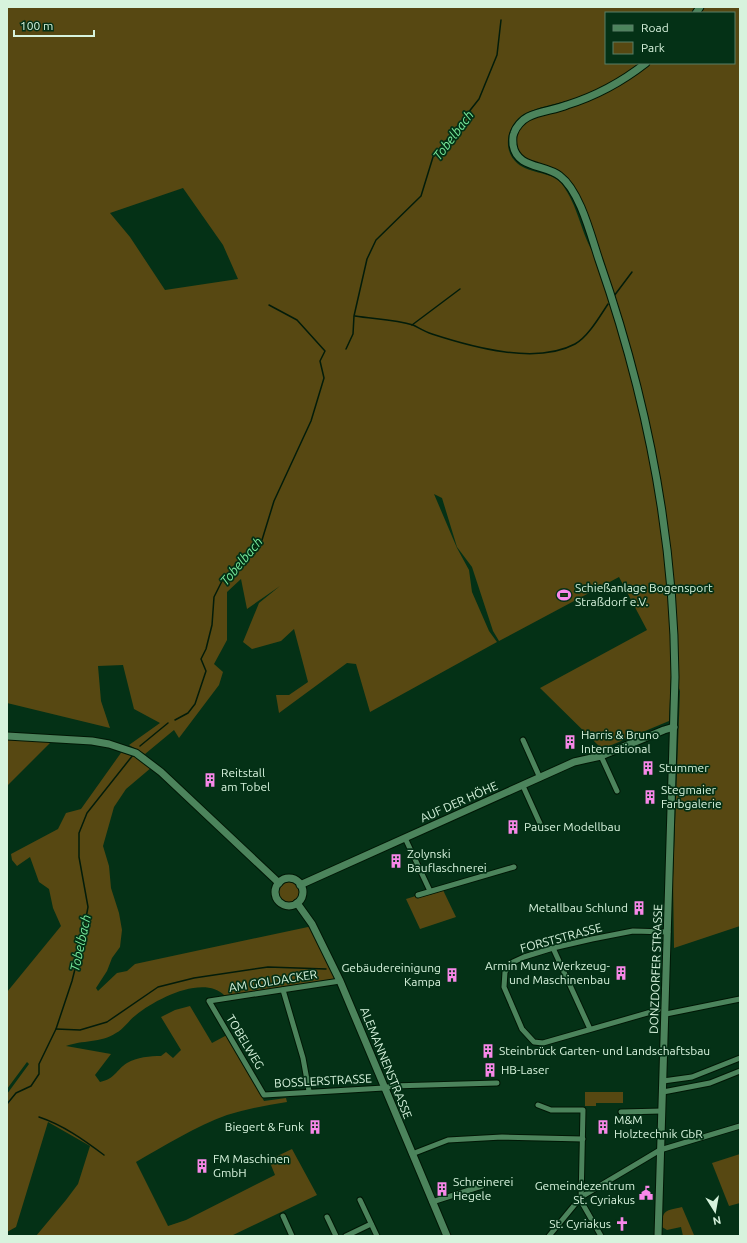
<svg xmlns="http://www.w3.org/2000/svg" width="747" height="1243" font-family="Ubuntu,sans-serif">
	<rect width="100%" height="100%" fill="#043116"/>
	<!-- green -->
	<g fill="#574812" fill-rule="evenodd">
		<path d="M7,7H698L694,13H606V63H643C623,76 604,89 582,97C567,102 533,107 521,116C507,127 503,148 515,161C526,174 551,171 561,183C581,208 581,242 601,263L572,187L522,156L518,150L516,135L519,128L530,119L630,78L650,63H734V13H700L704,7H740V926L674,948L673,878L680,691L675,677L671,675L669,721L602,749L540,688L647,630L619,577L499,641L493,631L472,567L457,547L442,498L434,494L457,548L469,570L472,592L489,631L497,642L370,712L356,664L347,663L279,713L276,695H289L308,682L294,629L281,641L252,649L243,642L259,603L280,586L247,609L241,579L227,592V640L214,664L223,672L219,685L179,738L174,730L145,754L129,745L160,723L134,709L123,665L98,666L101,701L110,728L7,703ZM183,188L223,245L238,279L165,290L130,237L110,213Z"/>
		<path d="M7,739L51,742L7,786Z"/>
		<path d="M123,750L152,767L126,789L114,807L103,846L109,866L111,888L119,913L122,930L120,947L112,958L107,971L96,988L98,991L117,973L127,971L135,964L308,927L313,928L336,979L225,996C204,974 156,999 136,1015C129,1020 124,1029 116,1033C101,1043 82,1040 66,1046L111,1054L95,1075L100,1082C115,1079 116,1070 127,1063C137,1057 150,1056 161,1056L166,1052L173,1058L181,1050L161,1017L175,1010L190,1006L212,1043L227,1035L264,1101L286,1098L287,1102C267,1105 246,1109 227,1115C196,1126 164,1146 136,1162L168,1226L186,1220L275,1175L269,1160L292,1149L317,1195L231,1236H36L66,1200L78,1184L90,1146L48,1122L16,1227L7,1232V1094L29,1064L27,1062L7,1089V992L61,926L53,908L49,889L39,882L30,857L17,866L12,860L11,854L58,829L66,813L81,809Z"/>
		<circle cx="289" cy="892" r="11"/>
		<path d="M442,888L456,917L420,929L406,899Z"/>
		<path d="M585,1092H623V1103H596V1106H585Z"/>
		<path d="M740,1154V1203L729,1206L712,1163Z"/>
		<path d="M682,1207L694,1235V1236H683L681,1227L667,1230L662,1227C662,1209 666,1211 682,1207Z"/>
	</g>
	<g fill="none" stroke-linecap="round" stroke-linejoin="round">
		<!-- stream -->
		<g stroke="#021c0a" stroke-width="1.5">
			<path d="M614,296L632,272"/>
			<path d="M355,316C373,319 395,319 413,325C419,328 425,332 432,334C472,347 536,365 575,344C588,337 600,316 608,304"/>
			<path d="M412,325L460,289"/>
			<path d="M346,349L353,334L354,316L367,259L376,240L421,196L433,157L479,99L497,55L501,20"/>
			<path d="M175,720L188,713L195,704L206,671L201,659L206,649L212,625L214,597L222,581L236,564L262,540L274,501L311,421L324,378L320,361L325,351L297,320L269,305"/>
			<path d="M140,746L168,723"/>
			<path d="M56,1029L80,1030L107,1022L158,987L194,978L268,967L326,969"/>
			<path d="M7,1104L16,1093L31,1086L39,1074V1064L56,1029L72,981L81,945L88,907L79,857V833L87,813L133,755"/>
			<path d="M39,1117C63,1125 84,1140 104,1155"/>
		</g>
		<defs>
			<g id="street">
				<path d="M523,740L540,778"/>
				<path d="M601,756L617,791"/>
				<path d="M523,786L542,828"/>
				<path d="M405,838L430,891"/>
				<path d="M418,895L514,867"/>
				<path d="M553,948L590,1029"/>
				<path d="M340,981L209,1001L264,1095L384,1088L392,1086L497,1083"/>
				<path d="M283,990L303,1058L309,1091"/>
				<path d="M658,1010L543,1043L534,1042L522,1029L504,987L505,972L511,963L524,957L553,948L592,939L633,931L668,932"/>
				<path d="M666,1014L740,999"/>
				<path d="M663,1081L692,1077L740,1058"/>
				<path d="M663,1092L710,1083L740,1071"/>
				<path d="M538,1105L551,1110H583L581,1201L601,1236"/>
				<path d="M621,1112L662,1111"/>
				<path d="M412,1154L448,1140L502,1137L583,1139"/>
				<path d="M360,1200L377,1236"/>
				<path d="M432,1202L482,1186"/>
				<path d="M283,1216L292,1236"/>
				<path d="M327,1217L336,1236"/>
				<path d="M346,1236L371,1224"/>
				<path d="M549,1236L581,1197L645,1159L660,1150L740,1126"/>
			</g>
			<g id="secondary">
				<path d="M696,13L700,7"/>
				<path d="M646,63C623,81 596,96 567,105C555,110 540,111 528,117C522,120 516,127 514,133C512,137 513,141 513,145C517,169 545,164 560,176C580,191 591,236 599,260C646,395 674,533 675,677L658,1236"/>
				<path d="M7,736L92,741L109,744L136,753L161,772L279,883"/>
				<circle cx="289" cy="892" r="14"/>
				<path d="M300,885L574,762L601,756L664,730L674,727"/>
				<path d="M297,903L312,924L340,981L447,1236"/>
			</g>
		</defs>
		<!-- street casing -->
		<use href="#street" stroke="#001705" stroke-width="7"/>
		<!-- secondary casing -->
		<use href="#secondary" stroke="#001705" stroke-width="9"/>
		<!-- street -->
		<use href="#street" stroke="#4c845c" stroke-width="5"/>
		<!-- secondary -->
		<use href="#secondary" stroke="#4c845c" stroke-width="7"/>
	</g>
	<!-- icons -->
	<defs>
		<symbol id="stadium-bare" viewBox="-9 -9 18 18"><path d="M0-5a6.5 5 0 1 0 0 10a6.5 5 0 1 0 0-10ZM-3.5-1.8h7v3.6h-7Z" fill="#f888e9" stroke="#043116" stroke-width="2.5" paint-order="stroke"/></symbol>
		<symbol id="building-bare" viewBox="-9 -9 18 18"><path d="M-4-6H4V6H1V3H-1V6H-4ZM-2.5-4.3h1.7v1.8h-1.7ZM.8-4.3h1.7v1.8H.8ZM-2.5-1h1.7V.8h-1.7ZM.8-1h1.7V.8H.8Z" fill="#f888e9" stroke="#043116" stroke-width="2.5" paint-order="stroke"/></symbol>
		<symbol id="civic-bare" viewBox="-9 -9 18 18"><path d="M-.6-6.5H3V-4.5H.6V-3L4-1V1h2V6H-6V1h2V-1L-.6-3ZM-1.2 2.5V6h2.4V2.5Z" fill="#f888e9" stroke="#043116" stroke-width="2.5" paint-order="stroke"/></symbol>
		<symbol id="church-bare" viewBox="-9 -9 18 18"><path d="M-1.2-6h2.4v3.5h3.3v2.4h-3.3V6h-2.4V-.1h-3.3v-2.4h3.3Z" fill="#f888e9" stroke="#043116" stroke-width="2.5" paint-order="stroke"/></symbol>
	</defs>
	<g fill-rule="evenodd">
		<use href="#stadium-bare" x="554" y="585" width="20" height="20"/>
		<use href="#building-bare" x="560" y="732" width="20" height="20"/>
		<use href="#building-bare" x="638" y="758" width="20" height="20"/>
		<use href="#building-bare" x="200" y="770" width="20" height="20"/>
		<use href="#building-bare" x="640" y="787" width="20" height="20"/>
		<use href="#building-bare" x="503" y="817" width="20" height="20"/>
		<use href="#building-bare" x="386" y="851" width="20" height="20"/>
		<use href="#building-bare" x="629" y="898" width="20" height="20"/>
		<use href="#building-bare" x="611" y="963" width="20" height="20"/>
		<use href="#building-bare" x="442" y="965" width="20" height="20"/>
		<use href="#building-bare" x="478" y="1041" width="20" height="20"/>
		<use href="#building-bare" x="480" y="1060" width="20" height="20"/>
		<use href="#building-bare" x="305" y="1117" width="20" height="20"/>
		<use href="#building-bare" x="593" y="1117" width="20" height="20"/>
		<use href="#building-bare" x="192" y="1156" width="20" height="20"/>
		<use href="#building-bare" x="432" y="1179" width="20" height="20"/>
		<use href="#civic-bare" x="636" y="1183" width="20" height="20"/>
		<use href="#church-bare" x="612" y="1214" width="20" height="20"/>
	</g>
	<g text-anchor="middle" stroke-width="3.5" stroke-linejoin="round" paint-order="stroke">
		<!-- poi labels -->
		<g font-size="12" fill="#d7f3dd" stroke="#043116" text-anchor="start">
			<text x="575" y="592">Schießanlage Bogensport<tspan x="575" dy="14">Straßdorf e.V.</tspan></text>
			<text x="581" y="739">Harris &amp; Bruno<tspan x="581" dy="14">International</tspan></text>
			<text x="659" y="772">Stummer</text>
			<text x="221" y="777">Reitstall<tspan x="221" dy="14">am Tobel</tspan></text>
			<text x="661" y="794">Stegmaier<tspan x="661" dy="14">Farbgalerie</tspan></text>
			<text x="524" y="831">Pauser Modellbau</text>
			<text x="407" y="858">Zolynski<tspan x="407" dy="14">Bauflaschnerei</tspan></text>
			<text x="628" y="912" text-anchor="end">Metallbau Schlund</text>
			<text x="610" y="970" text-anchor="end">Armin Munz Werkzeug-<tspan x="610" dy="14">und Maschinenbau</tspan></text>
			<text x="441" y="972" text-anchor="end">Gebäudereinigung<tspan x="441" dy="14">Kampa</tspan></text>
			<text x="499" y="1055">Steinbrück Garten- und Landschaftsbau</text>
			<text x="501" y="1074">HB-Laser</text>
			<text x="614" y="1124">M&amp;M<tspan x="614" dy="14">Holztechnik GbR</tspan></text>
			<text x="304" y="1131" text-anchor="end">Biegert &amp; Funk</text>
			<text x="213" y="1163">FM Maschinen<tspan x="213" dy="14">GmbH</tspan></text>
			<text x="453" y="1186">Schreinerei<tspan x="453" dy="14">Hegele</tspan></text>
			<text x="635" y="1190" text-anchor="end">Gemeindezentrum<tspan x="635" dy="14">St. Cyriakus</tspan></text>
			<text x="611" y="1228" text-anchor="end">St. Cyriakus</text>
		</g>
		<!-- street labels -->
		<g font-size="12" fill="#d7f3dd" stroke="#043116">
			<text transform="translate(459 802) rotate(-24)" y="4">AUF DER HÖHE</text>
			<text transform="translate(561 938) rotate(-15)" y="4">FORSTSTRASSE</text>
			<text transform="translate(656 969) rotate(-88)" y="4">DONZDORFER STRASSE</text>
			<text transform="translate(273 981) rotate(-9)" y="4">AM GOLDACKER</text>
			<text transform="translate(245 1042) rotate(59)" y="4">TOBELWEG</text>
			<text transform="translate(386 1063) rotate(68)" y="4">ALEMANNENSTRASSE</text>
			<text transform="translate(323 1081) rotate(-3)" y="4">BOSSLERSTRASSE</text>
		</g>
		<!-- water labels -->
		<g font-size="13" font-style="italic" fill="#78ea9c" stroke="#043116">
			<text transform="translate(453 135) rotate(-53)" y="5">Tobelbach</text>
			<text transform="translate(241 561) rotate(-50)" y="5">Tobelbach</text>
			<text transform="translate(80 943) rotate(-78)" y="5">Tobelbach</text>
		</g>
	</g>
	<!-- border -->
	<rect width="747" height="1243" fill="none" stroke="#d7f3dd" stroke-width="16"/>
	<!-- legend -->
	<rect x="605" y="12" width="130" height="52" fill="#043116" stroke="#587f66"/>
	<rect x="613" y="25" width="20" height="6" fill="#4c845c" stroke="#587f66"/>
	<text x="641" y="32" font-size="12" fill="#d7f3dd">Road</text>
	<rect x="613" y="42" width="20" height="12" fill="#574812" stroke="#587f66"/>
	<text x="641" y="52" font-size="12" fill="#d7f3dd">Park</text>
	<!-- north arrow -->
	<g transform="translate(715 1211) rotate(169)" stroke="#043116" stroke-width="3" paint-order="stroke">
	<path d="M0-3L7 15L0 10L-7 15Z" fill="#d7f3dd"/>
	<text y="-6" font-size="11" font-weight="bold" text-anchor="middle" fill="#d7f3dd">N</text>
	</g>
	<!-- scale -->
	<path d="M14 30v6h80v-6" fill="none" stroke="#d7f3dd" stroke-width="2"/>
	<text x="20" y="30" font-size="12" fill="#d7f3dd" stroke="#043116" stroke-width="3" paint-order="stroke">100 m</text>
</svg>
